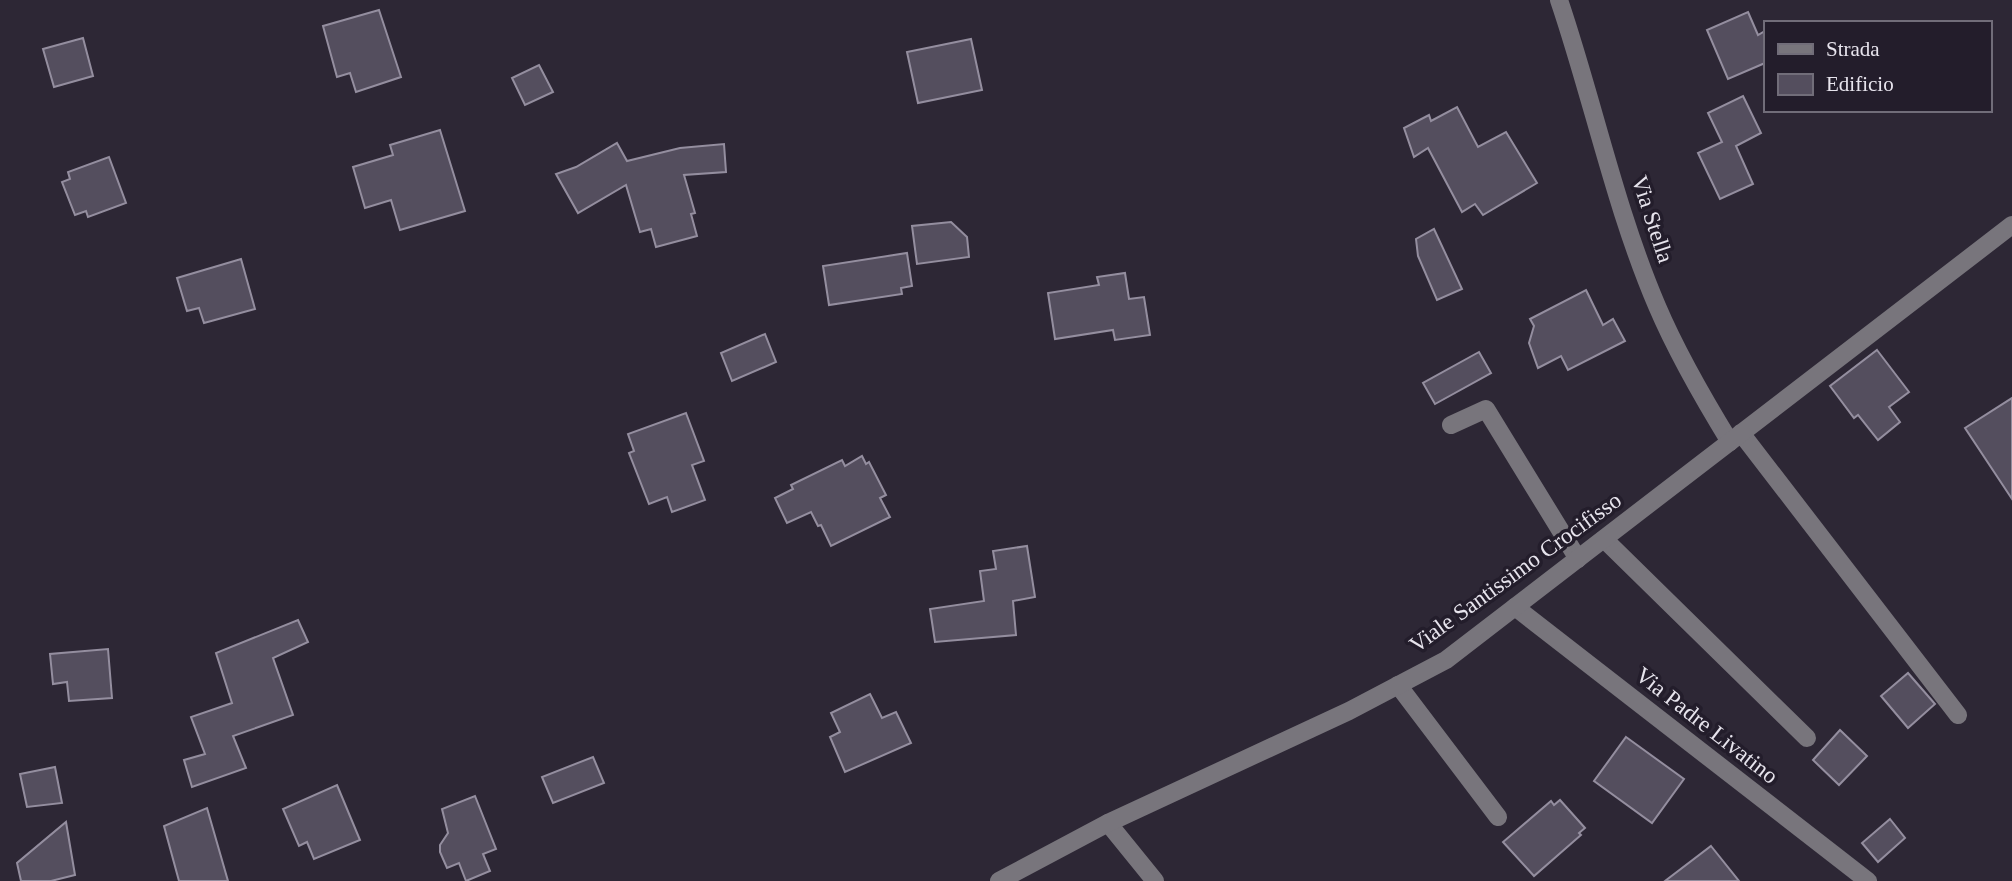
<svg xmlns="http://www.w3.org/2000/svg" width="2012" height="881" font-family="Georgia,serif">
	<rect width="100%" height="100%" fill="#2d2735"/>
	<!-- building -->
	<g fill="#544e5e" stroke="#948e9f" stroke-width="2">
		<path d="M379,10L401,77L356,92L350,73L337,77L323,26Z"/>
		<path d="M1748,12L1758,35L1765,31V63L1728,79L1707,30Z"/>
		<path d="M83,38L93,76L54,87L43,49Z"/>
		<path d="M971,39L982,90L918,103L907,52Z"/>
		<path d="M539,65L553,92L525,105L512,78Z"/>
		<path d="M1743,96L1761,133L1736,146L1753,184L1720,199L1698,153L1722,142L1708,113Z"/>
		<path d="M1457,107L1478,147L1506,132L1537,183L1483,215L1475,204L1462,212L1428,148L1414,157L1404,128L1429,115L1431,121Z"/>
		<path d="M440,130L465,211L400,230L391,200L365,208L353,167L393,155L390,145Z"/>
		<path d="M617,143L627,161L680,148L724,144L726,172L684,175L695,213L691,214L697,236L656,247L651,229L640,232L626,185L578,213L556,174L576,167Z"/>
		<path d="M109,157L126,203L88,217L86,211L75,215L62,182L70,179L68,172Z"/>
		<path d="M951,222L967,237L969,257L917,264L912,226Z"/>
		<path d="M1434,229L1462,289L1437,300L1418,256L1416,239Z"/>
		<path d="M907,253L912,286L901,288L902,294L829,305L823,266Z"/>
		<path d="M241,259L255,309L204,323L199,308L187,311L177,278Z"/>
		<path d="M1125,273L1129,299L1144,297L1150,335L1115,340L1113,330L1055,339L1048,293L1099,285L1097,277Z"/>
		<path d="M1586,290L1603,325L1613,319L1625,341L1568,370L1561,356L1538,368L1529,343L1534,326L1530,319Z"/>
		<path d="M765,334L776,362L732,381L721,353Z"/>
		<path d="M1877,350L1909,392L1889,407L1900,422L1878,440L1858,415L1854,418L1830,386Z"/>
		<path d="M1479,352L1491,373L1435,404L1423,383Z"/>
		<path d="M2012,398V499L1965,428Z"/>
		<path d="M686,413L704,461L692,465L705,500L672,512L667,497L649,504L629,453L634,451L628,434Z"/>
		<path d="M862,456L866,464L869,462L886,495L880,498L890,517L831,546L821,525L818,526L811,512L787,523L775,498L793,489L791,485L842,460L845,466Z"/>
		<path d="M1027,546L1035,597L1013,601L1016,635L935,642L930,609L984,601L980,571L996,569L993,551Z"/>
		<path d="M298,620L308,642L273,658L293,715L233,736L246,768L192,787L184,760L205,754L191,717L232,703L216,653Z"/>
		<path d="M108,649L112,698L69,701L67,682L53,684L50,654Z"/>
		<path d="M1908,673L1935,704L1908,728L1881,696Z"/>
		<path d="M870,694L882,718L896,712L911,743L845,772L830,737L840,732L831,713Z"/>
		<path d="M1840,730L1867,756L1839,785L1813,760Z"/>
		<path d="M1626,737L1684,779L1652,823L1594,781Z"/>
		<path d="M593,757L604,783L553,803L542,777Z"/>
		<path d="M55,767L62,803L27,807L20,774Z"/>
		<path d="M337,785L360,840L314,859L307,842L299,846L283,809Z"/>
		<path d="M475,796L496,849L483,854L490,871L466,881L459,863L447,868L440,852V845L448,833L442,809Z"/>
		<path d="M1560,800L1585,828L1579,833L1581,835L1534,876L1503,842L1551,801L1554,805Z"/>
		<path d="M207,808L228,881H179L164,826Z"/>
		<path d="M1890,819L1905,838L1878,862L1862,843Z"/>
		<path d="M66,822L75,875L51,881H21L17,863Z"/>
		<path d="M1711,846L1739,881H1665Z"/>
	</g>
	<g fill="none" stroke-linecap="round" stroke-linejoin="round">
		<!-- minor -->
		<g stroke="#78757c" stroke-width="18">
			<path d="M1559,0C1593,100 1615,208 1657,306C1677,353 1703,398 1730,442"/>
			<path d="M1451,425L1486,409L1578,559"/>
			<path d="M1741,433L1958,715"/>
			<path d="M1604,539L1807,738"/>
			<path d="M1515,607L1868,881"/>
			<path d="M1398,685L1498,817"/>
			<path d="M1108,823L1155,881"/>
			<path d="M999,881L1108,823L1349,711L1446,660L2012,225"/>
		</g>
	</g>
	<g text-anchor="middle" stroke-width="7" stroke-linejoin="round" paint-order="stroke">
		<!-- street labels -->
		<g font-size="23" fill="#e7e4ed" stroke="#231d2b">
			<text transform="translate(1653 219) rotate(72)" y="8">Via Stella</text>
			<text transform="translate(1515 572) rotate(-36)" y="8">Viale Santissimo Crocifisso</text>
			<text transform="translate(1707 725) rotate(38)" y="8">Via Padre Livatino</text>
		</g>
	</g>
	<!-- legend -->
	<rect x="1764" y="21" width="228" height="91" fill="#231d2b" stroke="#716d79" stroke-width="2"/>
	<rect x="1778" y="44" width="35" height="10" fill="#78757c" stroke="#716d79" stroke-width="2"/>
	<text x="1826" y="56" font-size="21" fill="#e7e4ed">Strada</text>
	<rect x="1778" y="74" width="35" height="21" fill="#544e5e" stroke="#716d79" stroke-width="2"/>
	<text x="1826" y="91" font-size="21" fill="#e7e4ed">Edificio</text>
</svg>
